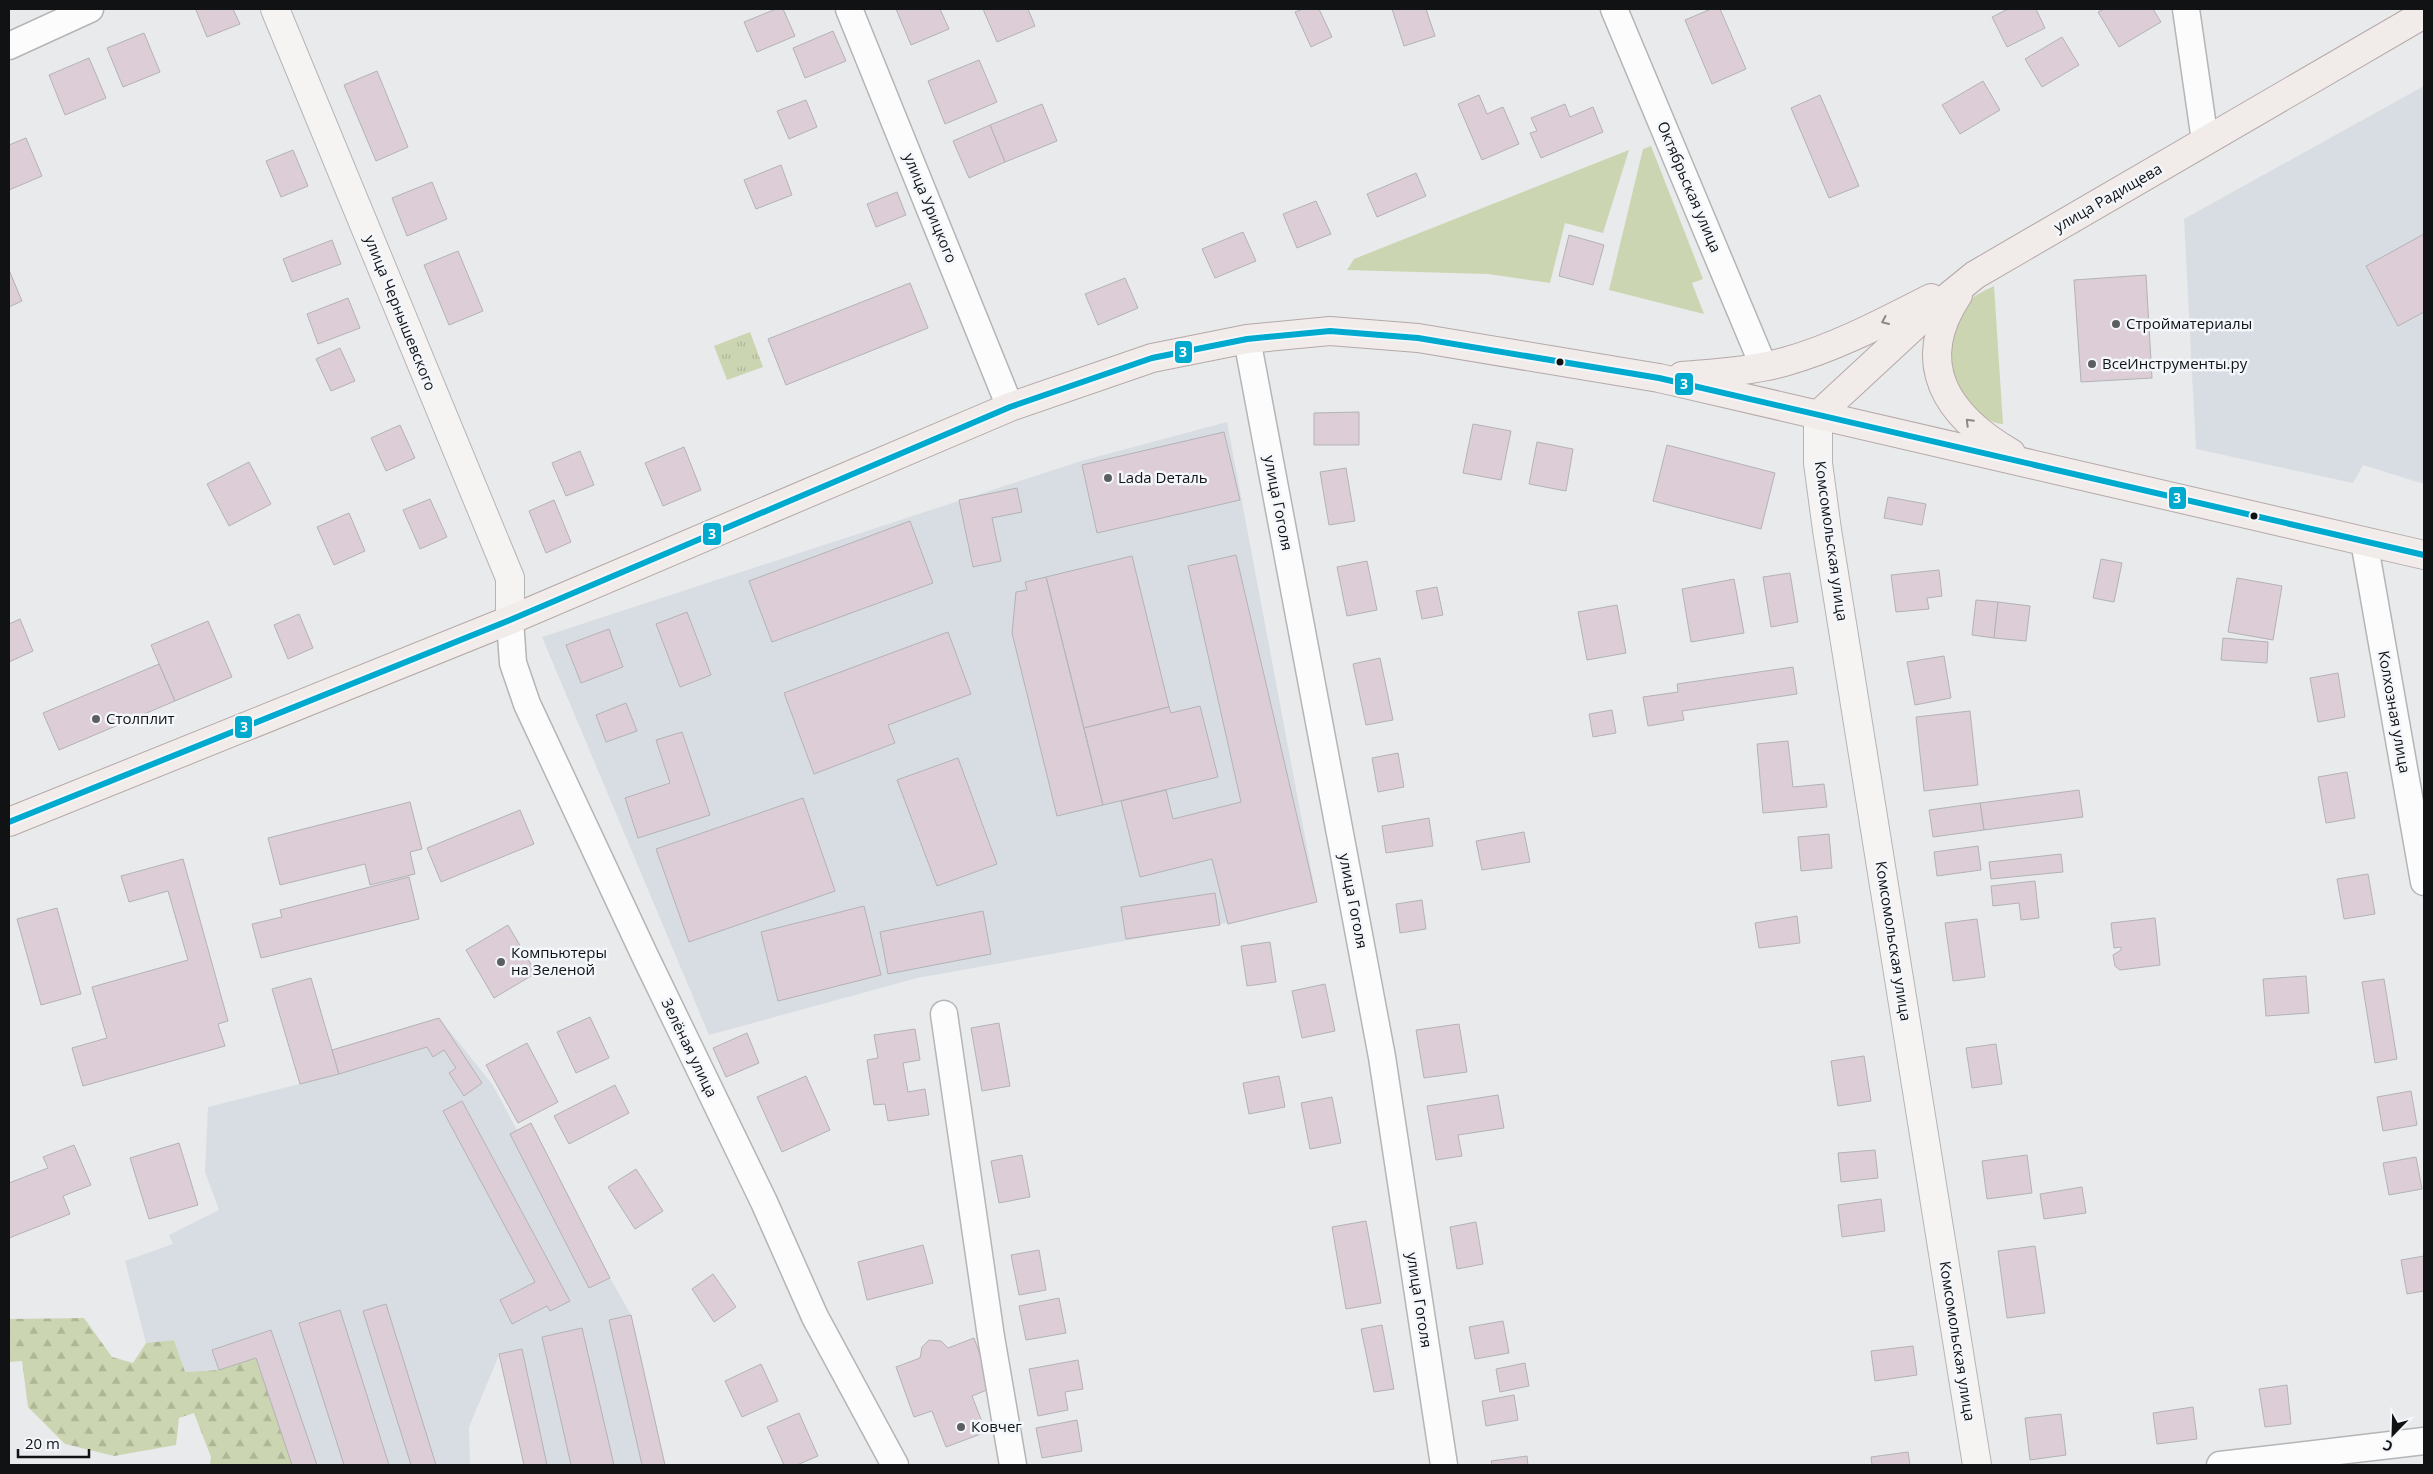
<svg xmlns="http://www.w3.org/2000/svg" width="2433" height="1474" font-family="'Open Sans',sans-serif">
	<defs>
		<pattern id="forest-firs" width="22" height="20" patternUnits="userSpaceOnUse" patternTransform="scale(1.25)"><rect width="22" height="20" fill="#ccd5b1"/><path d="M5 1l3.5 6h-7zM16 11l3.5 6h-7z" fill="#aeb697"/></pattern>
		<pattern id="park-tufts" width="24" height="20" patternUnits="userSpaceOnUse" patternTransform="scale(1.25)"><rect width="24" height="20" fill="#ccd5b1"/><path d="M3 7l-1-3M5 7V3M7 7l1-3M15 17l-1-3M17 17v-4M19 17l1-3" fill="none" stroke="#aeb697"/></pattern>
	</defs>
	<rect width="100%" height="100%" fill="#e8eaec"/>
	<!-- built -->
	<g fill="#d8dde3">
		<path d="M2424,86V484L2363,465L2353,483L2196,449L2184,219Z"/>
		<path d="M1227,422L1317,901L1225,923L917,978L709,1035L542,637L1081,461Z"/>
		<path d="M439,1018L492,1084L517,1130L531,1123L610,1278L631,1315L665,1465H524L499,1355L469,1427L470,1465H292L256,1358L219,1370L184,1372L174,1340L146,1343L125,1261L173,1244L169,1235L219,1210L205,1172L208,1107L339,1074L332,1050Z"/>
	</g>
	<!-- green -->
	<g fill="#ccd5b1">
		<path d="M1651,146L1703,279L1692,283L1704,314L1609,290L1643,149Z"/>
		<path d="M1629,150L1603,233L1565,223L1550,283L1488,274L1347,270L1354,259Z"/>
		<path d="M1994,286L2003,424C1979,423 1954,390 1949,366C1946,351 1954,320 1963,307C1971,296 1982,292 1994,286Z"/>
	</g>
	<!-- forest -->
	<path fill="url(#forest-firs)" d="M84,1318L112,1357L133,1363L146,1343L174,1340L185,1372L219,1370L256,1358L292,1465H210L211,1457L194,1413L179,1418L176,1445L114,1456L65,1444L28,1407L22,1361L9,1362V1319Z"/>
	<!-- park -->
	<path fill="url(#park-tufts)" d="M750,332L763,367L727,380L714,346Z"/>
	<!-- building -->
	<g fill="#dccdd7" stroke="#b3b3b4">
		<path d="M198,9H233L240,24L207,37L196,10Z"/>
		<path d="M776,9H783L795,36L757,52L744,22Z"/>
		<path d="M896,9H940L949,29L911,45Z"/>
		<path d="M983,9H1028L1035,26L997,42Z"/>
		<path d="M1303,9H1319L1332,37L1311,47L1295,12Z"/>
		<path d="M1392,9H1426L1435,36L1404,46Z"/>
		<path d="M1711,9H1720L1746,69L1712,84L1685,20Z"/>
		<path d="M2008,9H2036L2045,28L2007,47L1992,17Z"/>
		<path d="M2104,9H2153L2161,22L2119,47L2098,12Z"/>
		<path d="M833,31L846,61L805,78L793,48Z"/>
		<path d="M144,33L160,72L123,87L107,48Z"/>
		<path d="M2062,37L2079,65L2042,87L2025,59Z"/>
		<path d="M89,58L106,98L65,115L49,75Z"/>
		<path d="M979,60L997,102L945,124L928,81Z"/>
		<path d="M377,71L408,147L376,161L344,85Z"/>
		<path d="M1983,81L2000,110L1960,134L1942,105Z"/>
		<path d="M1479,95L1487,114L1503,107L1519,144L1482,160L1458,104Z"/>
		<path d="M1820,95L1859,186L1829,198L1791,108Z"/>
		<path d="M806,100L817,127L789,139L777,111Z"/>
		<path d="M1042,104L1057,141L1005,162L990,125Z"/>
		<path d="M1565,104L1570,117L1593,107L1603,132L1541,158L1530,133L1537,131L1531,118Z"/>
		<path d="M990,125L1005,162L969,178L953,141Z"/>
		<path d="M26,138L42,176L9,190V145Z"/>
		<path d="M293,150L308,186L281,197L266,161Z"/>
		<path d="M781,165L792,195L756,209L744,180Z"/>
		<path d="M1416,173L1426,196L1377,217L1367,194Z"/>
		<path d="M432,182L447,219L407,236L392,198Z"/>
		<path d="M897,192L906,215L876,227L867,204Z"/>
		<path d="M1316,201L1331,234L1297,248L1283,214Z"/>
		<path d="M1243,232L1256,261L1215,278L1202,249Z"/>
		<path d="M2424,234V312L2398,326L2366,266Z"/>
		<path d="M1569,235L1604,245L1593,285L1559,276Z"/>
		<path d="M332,240L341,264L292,282L283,259Z"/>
		<path d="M458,251L483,311L449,325L424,265Z"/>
		<path d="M9,270L22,301L9,307Z"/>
		<path d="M2146,275L2152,378L2081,382L2074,280Z"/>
		<path d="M1125,278L1138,308L1098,325L1085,294Z"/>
		<path d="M910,283L928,328L786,385L768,339Z"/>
		<path d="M348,298L360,328L318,344L307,314Z"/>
		<path d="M340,348L355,381L331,391L316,359Z"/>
		<path d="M1359,412V445H1314V413Z"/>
		<path d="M1473,424L1511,431L1501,480L1463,473Z"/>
		<path d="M400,425L415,458L386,471L371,438Z"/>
		<path d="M1224,432L1240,500L1097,533L1082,465Z"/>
		<path d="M1537,442L1573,449L1566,491L1529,484Z"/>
		<path d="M1667,445L1775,473L1761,529L1653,501Z"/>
		<path d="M684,447L701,490L663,506L645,463Z"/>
		<path d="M580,451L594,485L566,496L552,463Z"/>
		<path d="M249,462L271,504L229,526L207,484Z"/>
		<path d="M1346,468L1355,521L1329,525L1320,472Z"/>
		<path d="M1017,488L1022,512L992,518L1001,561L973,567L959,500Z"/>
		<path d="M1888,497L1926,504L1922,525L1884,518Z"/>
		<path d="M430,499L447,537L420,549L403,510Z"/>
		<path d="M554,500L571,542L546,553L529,511Z"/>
		<path d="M349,513L365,551L334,565L317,527Z"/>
		<path d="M910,521L933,583L772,642L749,581Z"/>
		<path d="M1236,555L1317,902L1228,924L1212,859L1140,877L1121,801L1166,790L1173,819L1241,802L1188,566Z"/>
		<path d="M1132,556L1169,707L1084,728L1046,577Z"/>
		<path d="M2101,559L2122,563L2114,602L2093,598Z"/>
		<path d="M1367,561L1377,610L1347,616L1337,567Z"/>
		<path d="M1939,570L1942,596L1927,598L1929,609L1896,612L1891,575Z"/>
		<path d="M1790,573L1798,622L1771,627L1763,577Z"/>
		<path d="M1046,577L1103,805L1057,816L1012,633L1016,592L1027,590L1025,582Z"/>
		<path d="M2237,578L2282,586L2273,640L2228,632Z"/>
		<path d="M1734,579L1744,633L1691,642L1682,589Z"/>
		<path d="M1437,587L1443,615L1422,619L1416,591Z"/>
		<path d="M1976,600L1998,602L1994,638L1972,635Z"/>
		<path d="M1998,602L2030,606L2026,641L1994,638Z"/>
		<path d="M1617,605L1626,653L1587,660L1578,612Z"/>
		<path d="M687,612L711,675L680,687L656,624Z"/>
		<path d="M299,614L313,648L288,659L274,625Z"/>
		<path d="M20,619L33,651L9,662V624Z"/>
		<path d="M208,621L232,677L175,701L151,645Z"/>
		<path d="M609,629L623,667L581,683L566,645Z"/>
		<path d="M948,632L971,694L888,725L895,743L814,774L784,693Z"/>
		<path d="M2223,638L2268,642L2267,663L2221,660Z"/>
		<path d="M1944,656L1951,698L1915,705L1907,662Z"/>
		<path d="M1380,658L1393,720L1366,725L1353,664Z"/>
		<path d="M159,664L175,701L59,750L43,713Z"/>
		<path d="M1793,667L1797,694L1682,711L1684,720L1648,726L1643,697L1678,692L1677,684Z"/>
		<path d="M2338,673L2345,717L2318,722L2310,678Z"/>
		<path d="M626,703L637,731L606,742L596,715Z"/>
		<path d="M1200,706L1218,777L1103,805L1084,728L1169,707L1171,713Z"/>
		<path d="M1612,710L1616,733L1593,737L1589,714Z"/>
		<path d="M1970,711L1978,785L1924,791L1916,717Z"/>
		<path d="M682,732L710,815L638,838L625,798L670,783L656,740Z"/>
		<path d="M1788,741L1793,787L1824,784L1827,807L1763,813L1757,744Z"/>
		<path d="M1398,753L1404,787L1378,792L1372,758Z"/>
		<path d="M958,758L997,864L937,886L897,780Z"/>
		<path d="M2347,772L2355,818L2326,823L2318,777Z"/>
		<path d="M2079,790L2083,817L1984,830L1980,803Z"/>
		<path d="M803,798L835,891L689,942L656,849Z"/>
		<path d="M410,802L422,849L410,852L415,874L370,885L365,864L280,885L268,838Z"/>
		<path d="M1980,803L1984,830L1933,837L1929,810Z"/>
		<path d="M520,810L534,844L441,882L427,848Z"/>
		<path d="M1429,818L1433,846L1386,853L1382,826Z"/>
		<path d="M1524,832L1530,862L1482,870L1476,841Z"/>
		<path d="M1829,834L1832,868L1801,871L1798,837Z"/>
		<path d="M1978,846L1981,870L1937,876L1934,852Z"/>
		<path d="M2061,854L2063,872L1991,879L1989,862Z"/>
		<path d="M183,859L228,1021L218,1024L225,1046L83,1086L72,1048L107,1038L92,987L188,960L168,891L129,902L121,876Z"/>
		<path d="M2368,874L2375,914L2344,919L2337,879Z"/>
		<path d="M409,877L419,919L261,958L252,924L282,917L280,910Z"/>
		<path d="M2035,881L2039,918L2021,920L2019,903L1993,906L1991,886Z"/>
		<path d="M1215,893L1220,925L1126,939L1121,907Z"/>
		<path d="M1422,900L1426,929L1400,933L1396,904Z"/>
		<path d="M864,906L881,975L778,1001L761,932Z"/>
		<path d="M57,908L81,994L41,1005L17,919Z"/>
		<path d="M983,911L991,954L888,974L880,932Z"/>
		<path d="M1797,916L1800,943L1759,948L1755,923Z"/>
		<path d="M2155,918L2160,965L2120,970L2115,966L2113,955L2121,950V947L2114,948L2111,923Z"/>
		<path d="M1977,919L1985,977L1953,981L1945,923Z"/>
		<path d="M508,925L536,973L494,998L466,950Z"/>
		<path d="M1270,942L1276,982L1247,986L1241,946Z"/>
		<path d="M2306,976L2309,1013L2266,1016L2263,979Z"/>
		<path d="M311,978L339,1074L300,1084L272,989Z"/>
		<path d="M2384,979L2397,1059L2375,1063L2362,982Z"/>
		<path d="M1325,984L1335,1031L1302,1038L1292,991Z"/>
		<path d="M590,1017L609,1058L576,1073L557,1032Z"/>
		<path d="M439,1018L482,1083L464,1096L449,1073L456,1068L444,1050L433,1057L427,1047L339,1074L332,1050Z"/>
		<path d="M999,1023L1010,1086L982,1091L971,1028Z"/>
		<path d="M1459,1024L1467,1072L1424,1078L1416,1030Z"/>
		<path d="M915,1029L920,1060L903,1063L908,1092L925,1089L929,1115L888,1121L885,1104L874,1105L867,1060L878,1058L874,1035Z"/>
		<path d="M747,1033L759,1063L726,1077L713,1048Z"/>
		<path d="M527,1043L558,1102L518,1123L486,1065Z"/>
		<path d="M1996,1044L2002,1084L1972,1088L1966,1048Z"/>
		<path d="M1864,1056L1871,1101L1838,1106L1831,1061Z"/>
		<path d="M806,1076L830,1130L782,1152L757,1097Z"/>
		<path d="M1279,1076L1285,1107L1249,1114L1243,1083Z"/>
		<path d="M615,1085L629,1113L569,1144L554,1116Z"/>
		<path d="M2411,1091L2417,1125L2383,1131L2377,1097Z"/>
		<path d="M1498,1095L1504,1128L1458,1135L1462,1156L1436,1160L1427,1106Z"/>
		<path d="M1332,1097L1341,1143L1310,1149L1301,1103Z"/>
		<path d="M462,1101L570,1301L550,1311L547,1306L512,1324L500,1300L535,1282L443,1111Z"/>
		<path d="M531,1123L610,1278L589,1288L510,1134Z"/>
		<path d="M179,1143L198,1205L149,1219L130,1158Z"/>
		<path d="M74,1145L91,1185L63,1196L70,1214L9,1238V1183L48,1168L43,1157Z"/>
		<path d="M1875,1150L1878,1178L1841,1182L1838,1153Z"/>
		<path d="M1022,1155L1030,1197L999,1203L991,1161Z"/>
		<path d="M2027,1155L2032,1193L1987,1199L1982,1161Z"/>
		<path d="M2416,1157L2422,1189L2389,1195L2383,1163Z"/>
		<path d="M636,1169L663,1211L635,1229L608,1187Z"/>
		<path d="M2082,1187L2086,1213L2044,1219L2040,1194Z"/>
		<path d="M1881,1199L1885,1231L1842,1237L1838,1205Z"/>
		<path d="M1366,1221L1381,1303L1346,1309L1332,1227Z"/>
		<path d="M1476,1222L1483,1264L1457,1269L1450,1227Z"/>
		<path d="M923,1245L933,1283L867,1300L858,1262Z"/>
		<path d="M2035,1246L2045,1313L2007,1318L1998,1251Z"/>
		<path d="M1039,1250L1046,1290L1019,1295L1011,1255Z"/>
		<path d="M2424,1256V1291L2407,1294L2401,1260Z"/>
		<path d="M713,1274L736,1307L714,1322L692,1289Z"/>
		<path d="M1059,1298L1066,1333L1026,1340L1019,1306Z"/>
		<path d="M386,1304L436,1465H411L363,1311Z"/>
		<path d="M340,1310L389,1465H344L299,1323Z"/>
		<path d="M631,1315L665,1465H642L609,1320Z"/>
		<path d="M1503,1321L1509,1353L1475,1359L1469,1327Z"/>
		<path d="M1382,1325L1394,1389L1374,1392L1361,1329Z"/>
		<path d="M582,1328L614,1465H571L542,1337Z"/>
		<path d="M271,1330L317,1465H292L256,1358L219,1370L212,1350Z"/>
		<path d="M974,1338L992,1388L972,1396L986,1432L946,1447L932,1411L914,1417L896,1367L920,1358L922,1347L929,1340L941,1341L948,1348Z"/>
		<path d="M1913,1346L1917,1375L1875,1381L1871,1351Z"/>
		<path d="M522,1349L547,1465H524L499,1354Z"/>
		<path d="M1078,1360L1083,1389L1065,1392L1068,1410L1038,1416L1029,1369Z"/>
		<path d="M1525,1363L1529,1386L1500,1392L1496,1369Z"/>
		<path d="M761,1364L778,1401L742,1417L725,1381Z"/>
		<path d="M2287,1385L2291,1424L2265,1427L2259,1389Z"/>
		<path d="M1514,1395L1518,1420L1486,1426L1482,1401Z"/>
		<path d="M2193,1407L2197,1439L2157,1444L2153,1413Z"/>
		<path d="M799,1413L818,1456L797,1465H784L767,1427Z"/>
		<path d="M2061,1414L2066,1455L2030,1460L2025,1418Z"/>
		<path d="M1077,1420L1082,1451L1042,1458L1036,1428Z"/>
		<path d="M1908,1452L1910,1465H1872L1871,1457Z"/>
		<path d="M1527,1456L1528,1465H1492L1491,1461Z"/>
	</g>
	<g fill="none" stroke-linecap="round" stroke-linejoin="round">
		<defs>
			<g id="street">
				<path d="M849,9L1010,407"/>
				<path d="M1614,9L1763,365"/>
				<path d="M2186,9L2205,141"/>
				<path d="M9,46L90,9"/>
				<path d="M1247,339L1382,1057L1444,1465"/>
				<path d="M2364,541L2424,882"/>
				<path d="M510,620L513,663L527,704L645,956L764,1202L815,1317L895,1465"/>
				<path d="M944,1014L991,1337L1013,1465"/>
				<path d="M2220,1465L2424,1441"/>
			</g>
			<g id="secondary">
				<path d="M275,9L510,578V620"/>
				<path d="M1818,415V463L1827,530L1977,1465"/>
			</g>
			<g id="primary">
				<path d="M1958,295C1912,364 1947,416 2011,453"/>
				<path d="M1682,376C1715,373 1752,371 1784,362C1835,348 1884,322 1931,298"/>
				<path d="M1818,415L1927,314L1975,275L2424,14"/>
				<path d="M9,822L510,620L1010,407L1152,358L1247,339L1330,331L1418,338L1659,378L2424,555"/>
			</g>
		</defs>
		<!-- street casing -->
		<use href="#street" stroke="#b4b5b7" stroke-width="29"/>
		<!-- secondary casing -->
		<use href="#secondary" stroke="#b4b5b7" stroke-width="30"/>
		<!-- primary casing -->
		<use href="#primary" stroke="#b5a9a8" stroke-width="30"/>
		<!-- street -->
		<use href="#street" stroke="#fcfcfc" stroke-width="26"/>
		<!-- secondary -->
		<use href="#secondary" stroke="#f6f3f3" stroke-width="28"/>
		<!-- primary -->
		<use href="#primary" stroke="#f1ebe9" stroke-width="28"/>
		<defs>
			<path id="bus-1" d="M9,822L510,620L1010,407L1152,358L1247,339L1330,331L1418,338L1659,378L2424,555"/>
		</defs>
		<!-- bus-1 casing -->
		<use href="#bus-1" stroke="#f3f6fb" stroke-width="10"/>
		<!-- bus-1 -->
		<use href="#bus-1" stroke="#00a9ce" stroke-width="6"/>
	</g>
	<!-- one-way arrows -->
	<defs><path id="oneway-chevron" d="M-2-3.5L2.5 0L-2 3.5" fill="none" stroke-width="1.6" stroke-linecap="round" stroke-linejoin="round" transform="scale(1.25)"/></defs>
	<g stroke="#8c8989">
		<use href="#oneway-chevron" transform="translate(1885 321) rotate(156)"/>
		<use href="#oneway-chevron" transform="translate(1969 422) rotate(-135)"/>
	</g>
	<!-- markers -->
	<g fill="#5c5e60" stroke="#f3f6fb" stroke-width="2">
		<circle cx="2116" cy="324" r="5"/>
		<circle cx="2092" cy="364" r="5"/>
		<circle cx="1108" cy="478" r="5"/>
		<circle cx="96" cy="719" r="5"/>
		<circle cx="501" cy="962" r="5"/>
		<circle cx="961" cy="1427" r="5"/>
	</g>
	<g fill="#111214" stroke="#f3f6fb" stroke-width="2">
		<circle cx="1560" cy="362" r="4.5"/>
		<circle cx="2254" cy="516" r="4.5"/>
	</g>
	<g text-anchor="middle" stroke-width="5" stroke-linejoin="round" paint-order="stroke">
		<!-- street labels -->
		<g font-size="15" fill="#111214" stroke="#f3f6fb">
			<text transform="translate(1689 187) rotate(67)" y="5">Октябрьская улица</text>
			<text transform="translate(2108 198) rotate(-30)" y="5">улица Радищева</text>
			<text transform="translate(930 208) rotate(68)" y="5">улица Урицкого</text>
			<text transform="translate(400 313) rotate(68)" y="5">улица Чернышевского</text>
			<text transform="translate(1278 503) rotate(79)" y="5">улица Гоголя</text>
			<text transform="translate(1831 541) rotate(82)" y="5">Комсомольская улица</text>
			<text transform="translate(2394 712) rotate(80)" y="5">Колхозная улица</text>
			<text transform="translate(1353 901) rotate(79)" y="5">улица Гоголя</text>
			<text transform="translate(1893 941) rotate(81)" y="5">Комсомольская улица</text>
			<text transform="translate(689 1048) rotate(64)" y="5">Зелёная улица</text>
			<text transform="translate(1419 1300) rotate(81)" y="5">улица Гоголя</text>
			<text transform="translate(1957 1341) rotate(81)" y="5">Комсомольская улица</text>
		</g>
		<!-- poi labels -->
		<g font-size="15" fill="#111214" stroke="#f3f6fb" text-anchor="start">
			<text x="2126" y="329">Стройматериалы</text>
			<text x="2102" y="369">ВсеИнструменты.ру</text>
			<text x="1118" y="483">Lada Dеталь</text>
			<text x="106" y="724">Столплит</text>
			<text x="511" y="958">Компьютеры<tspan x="511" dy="17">на Зеленой</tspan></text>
			<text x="971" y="1432">Ковчег</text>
		</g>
	</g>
	<g stroke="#f3f6fb" stroke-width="2">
		<rect x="1174" y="340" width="19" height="24" rx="5" fill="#00a9ce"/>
		<rect x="1674" y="372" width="20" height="24" rx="5" fill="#00a9ce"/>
		<rect x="2168" y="486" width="19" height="24" rx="5" fill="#00a9ce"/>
		<rect x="702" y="522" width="20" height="24" rx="5" fill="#00a9ce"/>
		<rect x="234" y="715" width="19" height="24" rx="5" fill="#00a9ce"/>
	</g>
	<g font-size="14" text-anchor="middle" font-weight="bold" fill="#fff">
		<text x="1183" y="357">3</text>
		<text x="1684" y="389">3</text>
		<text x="2177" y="503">3</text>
		<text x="712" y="539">3</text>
		<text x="244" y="732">3</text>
	</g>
	<!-- border -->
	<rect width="2433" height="1474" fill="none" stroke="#111214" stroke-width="20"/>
	<!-- north arrow -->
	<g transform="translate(2393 1434) rotate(203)" stroke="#f3f6fb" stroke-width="4" paint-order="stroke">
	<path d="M0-4L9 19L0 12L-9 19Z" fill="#111214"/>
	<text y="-8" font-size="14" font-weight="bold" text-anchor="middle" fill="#111214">С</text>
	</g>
	<!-- scale -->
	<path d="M18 1449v8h71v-8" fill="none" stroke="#111214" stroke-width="2.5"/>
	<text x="25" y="1449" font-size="15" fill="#111214" stroke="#f3f6fb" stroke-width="4" paint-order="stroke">20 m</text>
</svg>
